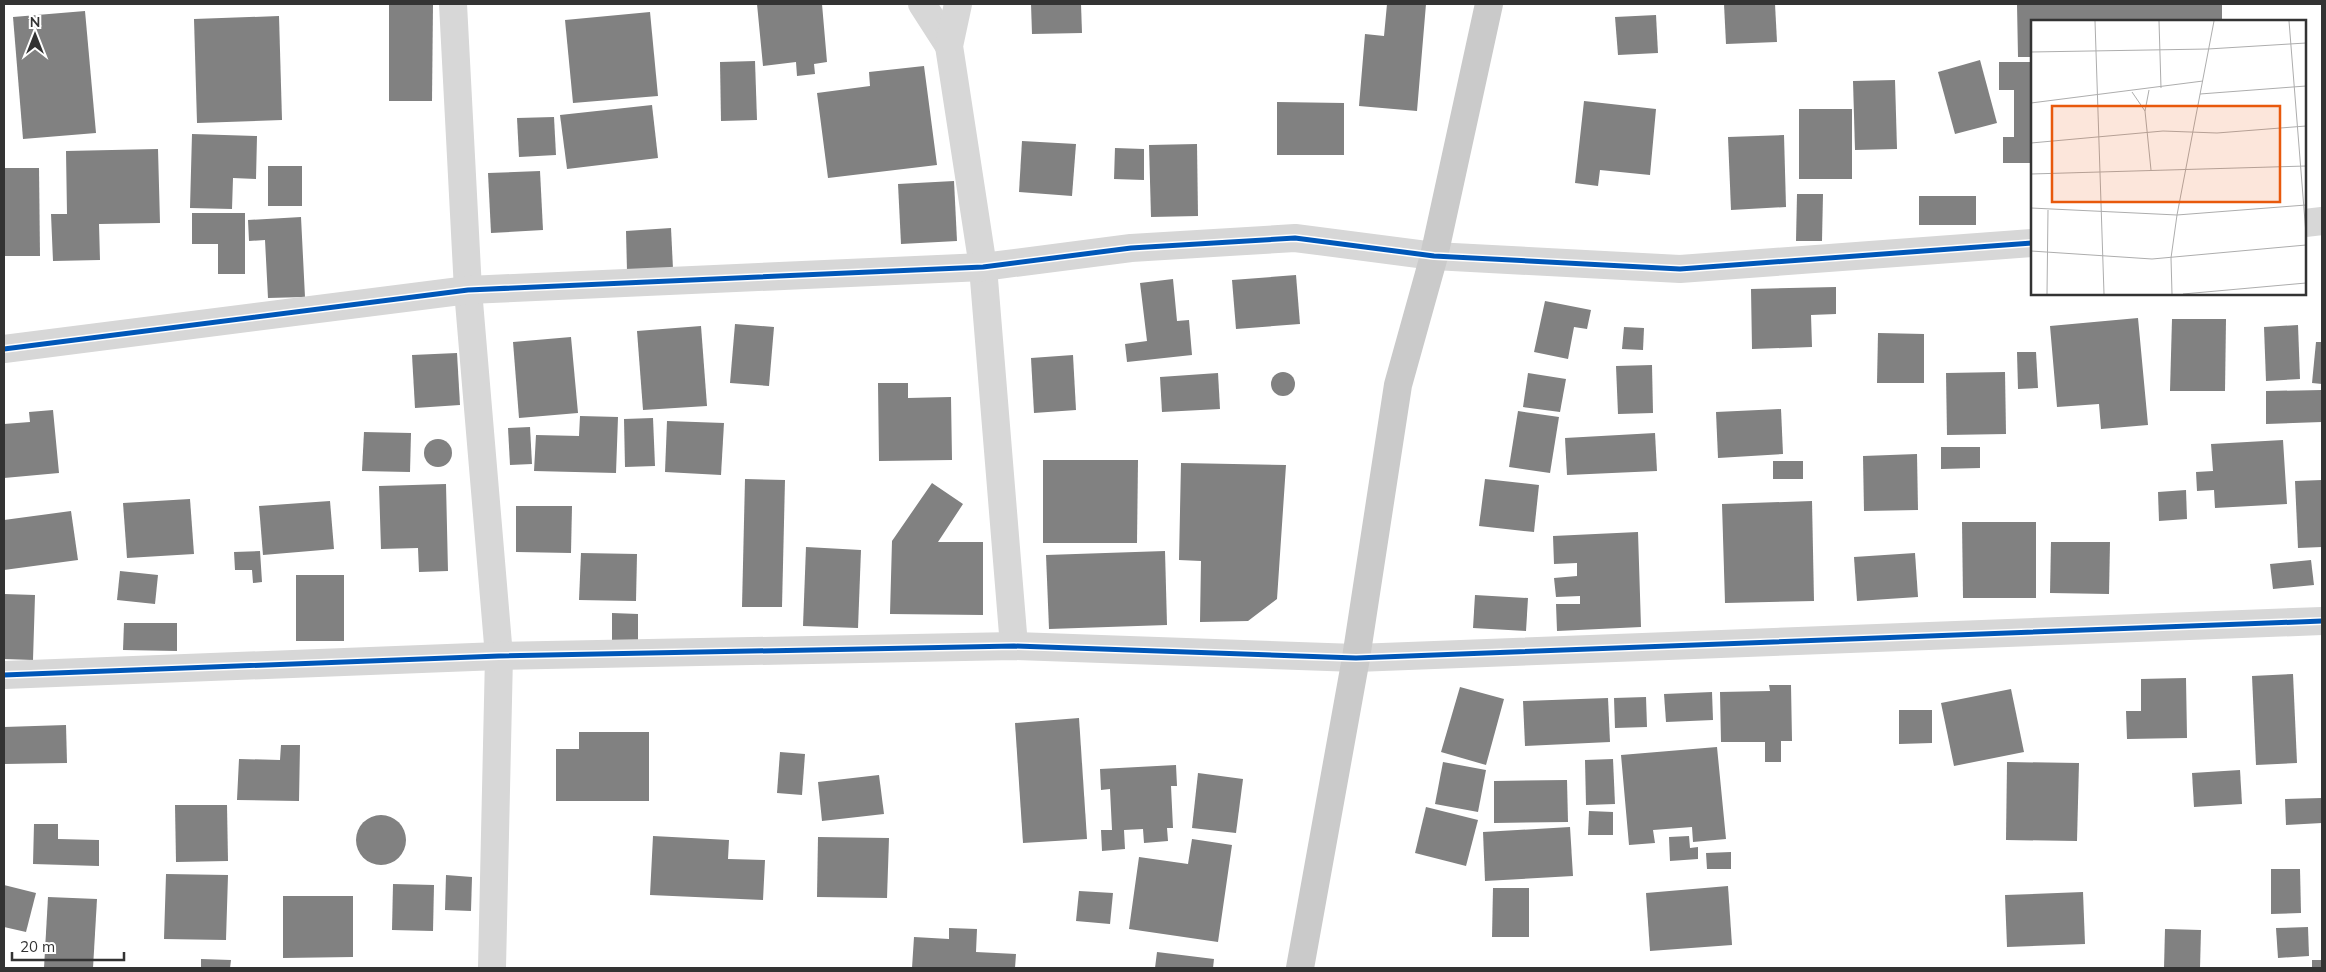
<svg xmlns="http://www.w3.org/2000/svg" width="2326" height="972" font-family="Mulish,sans-serif">
	<rect width="100%" height="100%" fill="#fff"/>
	<!-- building -->
	<g fill="#818181">
		<path d="M389,4H433L432,101H389Z"/>
		<path d="M757,4H822L827,62L814,64L815,74L797,76L796,62L763,66Z"/>
		<path d="M1031,4H1081L1082,33L1032,34Z"/>
		<path d="M1387,4H1426L1417,111L1359,106L1365,34L1384,36Z"/>
		<path d="M1724,4H1775L1777,42L1726,44Z"/>
		<path d="M2017,4H2222V21H2032V57H2018Z"/>
		<path d="M85,11L96,133L23,139L13,17Z"/>
		<path d="M650,12L658,96L573,103L565,20Z"/>
		<path d="M1656,15L1658,53L1618,55L1615,17Z"/>
		<path d="M279,16L282,120L197,123L194,19Z"/>
		<path d="M1980,60L1997,123L1955,134L1938,72Z"/>
		<path d="M755,61L757,120L721,121L720,62Z"/>
		<path d="M1999,62H2032V163H2003V137H2014V90H1999Z"/>
		<path d="M924,66L937,165L828,178L817,93L870,86L869,72Z"/>
		<path d="M1895,80L1897,149L1855,150L1853,81Z"/>
		<path d="M1584,101L1656,109L1650,175L1600,170L1598,186L1575,183Z"/>
		<path d="M1277,102L1344,103V155H1277Z"/>
		<path d="M652,105L658,158L567,169L560,115Z"/>
		<rect x="1799" y="109" width="53" height="70"/>
		<path d="M554,117L556,155L519,157L517,118Z"/>
		<path d="M192,134L257,136L256,179L233,178L232,209L190,208Z"/>
		<path d="M1784,135L1786,207L1731,210L1728,137Z"/>
		<path d="M1022,141L1076,144L1072,196L1019,192Z"/>
		<path d="M1197,144L1198,216L1151,217L1149,145Z"/>
		<path d="M1115,148L1144,149V180L1114,179Z"/>
		<path d="M158,149L160,223L99,224L100,260L53,261L51,214H67L66,151Z"/>
		<rect x="268" y="166" width="34" height="40"/>
		<path d="M4,168H39L40,256H4Z"/>
		<path d="M540,171L543,230L491,233L488,173Z"/>
		<path d="M954,181L957,241L901,244L898,184Z"/>
		<path d="M1797,194H1823L1822,241H1796Z"/>
		<rect x="1919" y="196" width="57" height="29"/>
		<path d="M192,213H245V274H218V244H192Z"/>
		<path d="M301,217L305,297L268,298L265,240L249,241L248,220Z"/>
		<path d="M671,228L673,269L627,271L626,231Z"/>
		<path d="M1296,275L1300,324L1236,329L1232,280Z"/>
		<path d="M1173,279L1177,321L1189,320L1192,355L1127,362L1125,344L1147,341L1140,283Z"/>
		<path d="M1836,287V314L1811,315L1812,347L1752,349L1751,289Z"/>
		<path d="M1545,301L1591,310L1587,329L1574,327L1568,359L1534,352Z"/>
		<path d="M2138,318L2148,425L2101,429L2099,404L2057,407L2050,326Z"/>
		<path d="M2172,319H2226L2225,391H2170Z"/>
		<path d="M735,324L774,327L769,386L730,383Z"/>
		<path d="M2298,325L2300,379L2266,381L2264,327Z"/>
		<path d="M701,326L707,406L643,410L637,331Z"/>
		<path d="M1624,327L1644,328L1643,350L1622,349Z"/>
		<path d="M1878,333L1924,334V383H1877Z"/>
		<path d="M571,337L578,413L519,418L513,342Z"/>
		<path d="M2316,342H2322V384L2312,383Z"/>
		<path d="M2017,352H2036L2038,388L2018,389Z"/>
		<path d="M457,353L460,405L415,408L412,355Z"/>
		<path d="M1073,355L1076,410L1034,413L1031,358Z"/>
		<path d="M1652,365L1653,413L1618,414L1616,366Z"/>
		<path d="M2005,372L2006,434L1947,435L1946,373Z"/>
		<circle cx="1283" cy="384" r="12"/>
		<path d="M1218,373L1220,409L1162,412L1160,377Z"/>
		<path d="M1528,373L1566,379L1560,412L1523,407Z"/>
		<path d="M878,383H908V398L951,397L952,460L879,461Z"/>
		<path d="M2322,390V422L2266,424V391Z"/>
		<path d="M1781,409L1783,454L1718,458L1716,412Z"/>
		<path d="M53,410L59,473L4,478V424L30,422L29,412Z"/>
		<path d="M1518,411L1559,417L1550,473L1509,467Z"/>
		<path d="M580,416L618,417L616,473L534,471L536,435L579,436Z"/>
		<path d="M653,418L655,466L625,467L624,419Z"/>
		<path d="M667,421L724,423L721,475L665,472Z"/>
		<path d="M530,427L532,464L510,465L508,428Z"/>
		<path d="M364,432L411,433L410,472L362,471Z"/>
		<path d="M1655,433L1657,471L1567,475L1565,438Z"/>
		<circle cx="438" cy="453" r="14"/>
		<path d="M2283,440L2287,504L2215,508L2214,490L2197,491L2196,472L2213,471L2211,444Z"/>
		<path d="M1941,447H1980V468L1941,469Z"/>
		<path d="M1917,454L1918,510L1864,511L1863,456Z"/>
		<path d="M1043,460H1138L1137,543H1043Z"/>
		<rect x="1773" y="461" width="30" height="18"/>
		<path d="M1181,463L1286,465L1277,599L1248,621L1200,622L1201,561L1179,560Z"/>
		<path d="M745,479L785,480L782,607H742Z"/>
		<path d="M1485,479L1539,485L1534,532L1479,526Z"/>
		<path d="M2322,480V547L2298,548L2295,481Z"/>
		<path d="M932,483L963,504L938,542H983V615L890,614L892,541Z"/>
		<path d="M446,484L448,571L419,572L418,548L381,549L379,486Z"/>
		<path d="M2186,490L2187,519L2159,521L2158,492Z"/>
		<path d="M190,499L194,554L127,558L123,503Z"/>
		<path d="M330,501L334,549L263,555L259,506Z"/>
		<path d="M1812,501L1814,601L1725,603L1722,504Z"/>
		<path d="M516,506H572L571,553L516,552Z"/>
		<path d="M71,511L78,560L4,570V520Z"/>
		<path d="M1962,522H2036V598H1963Z"/>
		<path d="M1638,532L1641,627L1557,631L1556,604H1580V596L1556,597L1554,578L1577,576V563L1554,564L1553,536Z"/>
		<path d="M2051,542H2110L2109,594L2050,593Z"/>
		<path d="M806,547L861,550L858,628L803,626Z"/>
		<path d="M260,551L262,582L253,583L252,570H235L234,552Z"/>
		<path d="M1165,551L1167,625L1049,629L1046,555Z"/>
		<path d="M581,553L637,554L636,601L579,600Z"/>
		<path d="M1915,553L1918,597L1857,601L1854,557Z"/>
		<path d="M2311,560L2314,585L2273,589L2270,564Z"/>
		<path d="M120,571L158,575L155,604L117,600Z"/>
		<rect x="296" y="575" width="48" height="66"/>
		<path d="M4,594L35,595L33,660L4,659Z"/>
		<path d="M1475,595L1528,598L1526,631L1473,628Z"/>
		<path d="M612,613L638,614V640H612Z"/>
		<path d="M124,623H177V651L123,650Z"/>
		<path d="M2293,674L2297,763L2256,765L2252,676Z"/>
		<path d="M2186,678L2187,738L2127,739L2126,711H2141V679Z"/>
		<path d="M1769,685H1791L1792,741H1781V762H1765V742H1721L1720,692L1770,691Z"/>
		<path d="M1460,687L1504,699L1486,765L1441,752Z"/>
		<path d="M2011,689L2024,752L1954,766L1941,703Z"/>
		<path d="M1712,692L1713,720L1666,722L1664,694Z"/>
		<path d="M1646,697L1647,727L1615,728L1614,698Z"/>
		<path d="M1608,698L1610,742L1525,746L1523,701Z"/>
		<path d="M1899,710H1932V743L1899,744Z"/>
		<path d="M1079,718L1087,839L1023,843L1015,723Z"/>
		<path d="M66,725L67,763L4,764V727Z"/>
		<path d="M579,732H649V801H556V749H579Z"/>
		<path d="M281,745H300L299,801L237,800L239,759L280,760Z"/>
		<path d="M1717,747L1726,839L1693,842L1692,827L1653,830L1655,843L1629,845L1621,755Z"/>
		<path d="M780,752L805,754L802,795L777,793Z"/>
		<path d="M1613,759L1615,804L1586,805L1585,760Z"/>
		<path d="M1443,762L1486,770L1478,812L1435,804Z"/>
		<path d="M2007,762L2079,763L2077,841L2006,840Z"/>
		<path d="M1176,765L1177,786H1171L1173,828H1167L1168,841L1144,843L1143,829L1124,830L1125,849L1102,851L1101,830H1112L1110,789L1101,790L1100,769Z"/>
		<path d="M2240,770L2242,804L2194,807L2192,773Z"/>
		<path d="M1198,773L1243,779L1236,833L1192,828Z"/>
		<path d="M879,775L884,814L822,821L818,782Z"/>
		<path d="M1567,780L1568,822L1494,823V781Z"/>
		<path d="M2322,798V823L2286,825L2285,799Z"/>
		<path d="M175,805H227L228,861L176,862Z"/>
		<path d="M1426,807L1478,820L1466,866L1415,853Z"/>
		<path d="M1589,811L1613,812V835H1588Z"/>
		<circle cx="381" cy="840" r="25"/>
		<path d="M34,824H58V839L99,840V866L33,864Z"/>
		<path d="M1570,827L1573,876L1485,881L1483,832Z"/>
		<path d="M653,836L729,840L728,859L765,860L763,900L650,895Z"/>
		<path d="M1689,836L1690,848L1698,847V859L1670,861L1669,837Z"/>
		<path d="M818,837L889,838L887,898L817,897Z"/>
		<path d="M1192,839L1232,845L1218,942L1129,929L1139,857L1188,864Z"/>
		<path d="M1731,852V869H1707L1706,853Z"/>
		<path d="M2271,869H2300L2301,913L2271,914Z"/>
		<path d="M166,874L228,875L226,940L164,939Z"/>
		<path d="M446,875L472,877L471,911L445,910Z"/>
		<path d="M393,884L434,885L433,931L392,930Z"/>
		<path d="M4,885L36,893L26,932L4,927Z"/>
		<path d="M1728,886L1732,945L1650,951L1646,893Z"/>
		<path d="M1493,888H1529V937H1492Z"/>
		<path d="M1079,891L1113,893L1110,924L1076,921Z"/>
		<path d="M2083,892L2085,944L2007,947L2005,895Z"/>
		<path d="M283,896H353V957L283,958Z"/>
		<path d="M48,897L97,899L93,968H44Z"/>
		<path d="M2308,927L2309,956L2278,958L2276,928Z"/>
		<path d="M949,928L977,929L976,952L1016,954L1015,968H912L914,937L949,939Z"/>
		<path d="M2165,929L2201,930L2200,968H2164Z"/>
		<path d="M1157,952L1214,959L1213,968H1155Z"/>
		<path d="M201,959L231,960L230,968H201Z"/>
		<rect x="2312" y="960" width="10" height="8"/>
	</g>
	<g fill="none" stroke-linecap="round" stroke-linejoin="round">
		<!-- minor -->
		<g stroke="#d7d7d7" stroke-width="28">
			<path d="M453,4L468,290L499,656L492,968"/>
			<path d="M922,4L949,46"/>
			<path d="M958,4L949,46L983,267L1014,646"/>
			<path d="M2305,223L2322,221"/>
			<path d="M4,349L468,290L983,267L1131,248L1295,238L1434,256L1680,269L2032,243"/>
			<path d="M4,675L499,656L1014,646L1356,658L2322,621"/>
		</g>
		<!-- major -->
		<path stroke="#cacaca" stroke-width="28" d="M1300,968L1356,658L1398,385L1434,256L1489,4"/>
		<defs>
			<g id="cycleway">
				<path d="M4,349L468,290L983,267L1131,248L1295,238L1434,256L1680,269L2032,243"/>
				<path d="M4,675L499,656L1014,646L1356,658L2322,621"/>
			</g>
		</defs>
		<!-- cycleway casing -->
		<use href="#cycleway" stroke="#fff" stroke-width="8"/>
		<!-- cycleway -->
		<use href="#cycleway" stroke="#0057b8" stroke-width="5"/>
	</g>
	<!-- overview -->
	<g transform="translate(2031 20)">
		<rect width="275" height="275" fill="#fff"/>
		<path fill="none" stroke="#adadad" stroke-width="1" d="M64,1L73,274M128,1L130,68M258,1L275,214M0,32L177,29L275,23M118,70L114,91L120,150M101,72L114,91M169,74L275,66M0,83L172,61M0,123L132,111L186,113L275,106M0,154L275,146M0,188L146,195L275,185M0,231L121,239L275,225M16,274L17,190M141,274L140,238L146,195L183,1M152,274L275,263"/>
		<path fill="#e8590c" fill-opacity="0.15" stroke="#e8590c" stroke-width="2.5" d="M21,86H249V182H21Z"/>
		<rect width="275" height="275" fill="none" stroke="#333" stroke-width="2.5"/>
	</g>
	<!-- border -->
	<rect width="2326" height="972" fill="none" stroke="#333333" stroke-width="10"/>
	<!-- north arrow -->
	<g transform="translate(35 35)" stroke="#ffffff" stroke-width="4" paint-order="stroke">
	<path d="M0-4L9 19L0 12L-9 19Z" fill="#333333"/>
	<text y="-8" font-size="14" font-weight="bold" text-anchor="middle" fill="#333333">N</text>
	</g>
	<!-- scale -->
	<path d="M12 952v8h112v-8" fill="none" stroke="#333333" stroke-width="2.5"/>
	<text x="20" y="952" font-size="15" fill="#333333" stroke="#ffffff" stroke-width="4" paint-order="stroke">20 m</text>
</svg>
